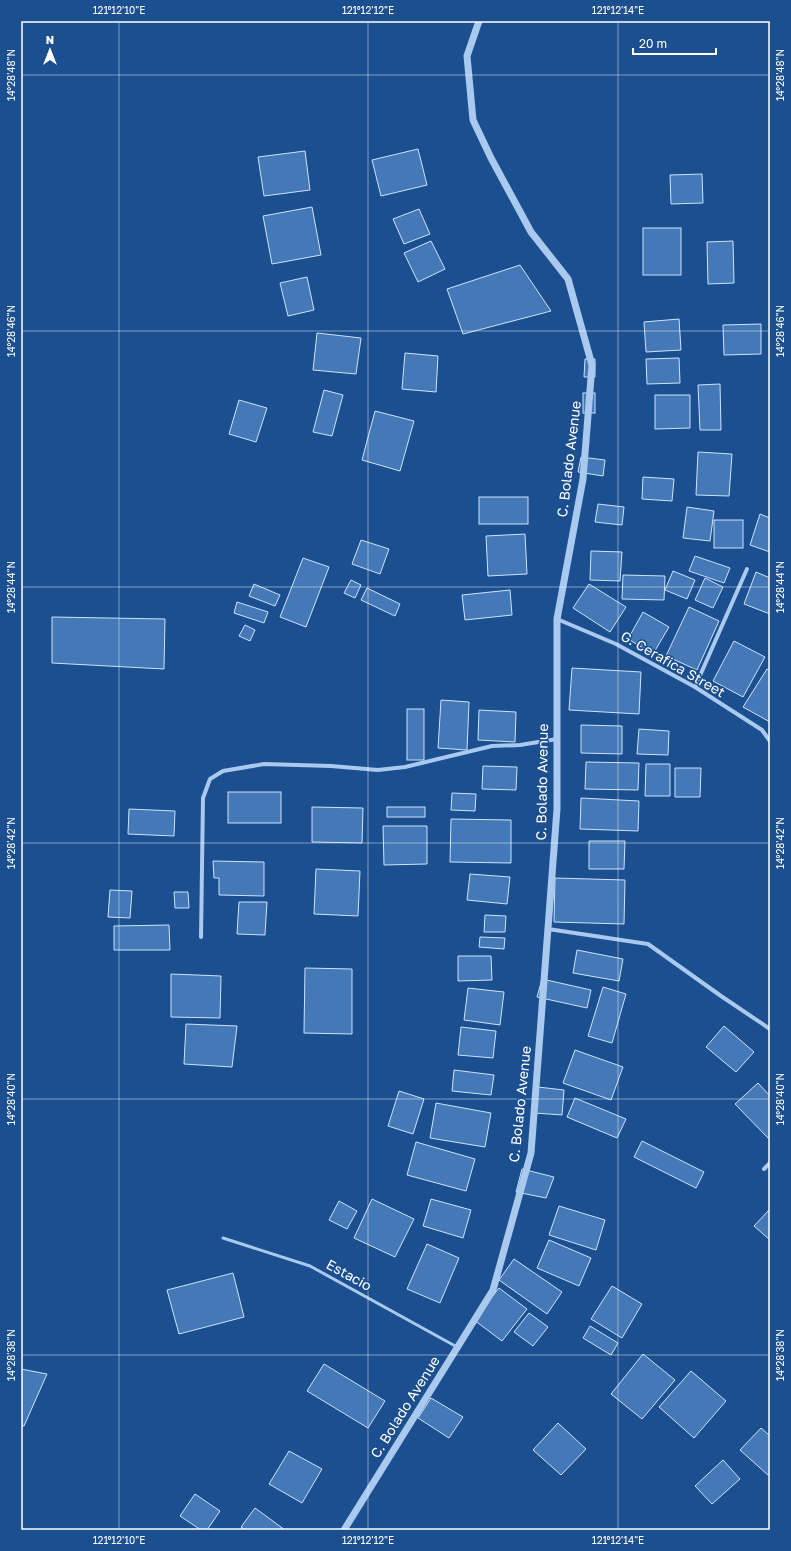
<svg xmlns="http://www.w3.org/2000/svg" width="791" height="1551" font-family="'Golos Text',sans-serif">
	<rect width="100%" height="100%" fill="#1b4f8f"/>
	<!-- building -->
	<g fill="#4478b7" stroke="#cfe3fa">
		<path d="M418,149L427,185L381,196L372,160Z"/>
		<path d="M305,151L310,190L264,196L258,157Z"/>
		<path d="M702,174L703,203L671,204L670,175Z"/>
		<path d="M312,207L321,255L272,264L263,216Z"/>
		<path d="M419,209L430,234L404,244L393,219Z"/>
		<rect x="643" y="228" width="38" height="47"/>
		<path d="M431,241L445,269L418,282L404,253Z"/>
		<path d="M733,241L734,283L708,284L707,242Z"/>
		<path d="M520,265L551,311L463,334L447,289Z"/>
		<path d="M307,277L314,310L288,316L280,283Z"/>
		<path d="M679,319L681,350L646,352L644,322Z"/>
		<path d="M761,324V354L724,355L723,325Z"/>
		<path d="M317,333L361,338L356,374L313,370Z"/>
		<path d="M405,353L438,356L436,392L402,389Z"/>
		<path d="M679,358L680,383L647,384L646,359Z"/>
		<path d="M585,359H595V377H584Z"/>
		<path d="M720,384L721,430H700L698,385Z"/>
		<path d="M324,390L343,395L332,436L313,432Z"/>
		<rect x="583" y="393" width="12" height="20"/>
		<path d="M655,395H690V428L655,429Z"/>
		<path d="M239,400L267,408L256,442L229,434Z"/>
		<path d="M375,411L414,421L400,471L362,460Z"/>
		<path d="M698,452L732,454L729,496L696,495Z"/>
		<path d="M581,457L605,460L603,476L578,472Z"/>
		<path d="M643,477L674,479L672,501L642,499Z"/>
		<rect x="479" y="497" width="49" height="27"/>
		<path d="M598,504L624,507L622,525L595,522Z"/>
		<path d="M687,507L714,511L710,541L683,538Z"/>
		<path d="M760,514L770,518V552L750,545Z"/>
		<rect x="714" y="520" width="29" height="28"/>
		<path d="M525,534L527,574L488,576L486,536Z"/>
		<path d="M361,540L389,549L380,574L352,564Z"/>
		<path d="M591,551L622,552L620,581L590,580Z"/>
		<path d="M695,556L730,568L724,583L689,571Z"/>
		<path d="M303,558L329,567L306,627L280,617Z"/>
		<path d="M673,571L695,580L687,599L665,590Z"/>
		<path d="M756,572L770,578V614L744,604Z"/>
		<path d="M623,575L665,576L664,600L622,599Z"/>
		<path d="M705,578L723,587L713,608L695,600Z"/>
		<path d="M351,580L361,585L355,598L344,593Z"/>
		<path d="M254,584L280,595L275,606L249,596Z"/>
		<path d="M589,584L626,607L610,632L573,608Z"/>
		<path d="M367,588L400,604L395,616L361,600Z"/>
		<path d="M510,590L512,615L465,620L462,595Z"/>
		<path d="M237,602L268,612L264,623L234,613Z"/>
		<path d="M689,607L719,621L697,670L666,656Z"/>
		<path d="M643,612L669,627L653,654L628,639Z"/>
		<path d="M52,617L165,619L164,669L52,663Z"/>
		<path d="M245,625L255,630L250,641L239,636Z"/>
		<path d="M734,641L765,657L743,697L713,681Z"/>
		<path d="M572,668L641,672L639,714L569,710Z"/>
		<path d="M767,669L770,671V722L743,707Z"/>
		<path d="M441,700L469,702L467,750L438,748Z"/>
		<rect x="407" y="709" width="17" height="51"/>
		<path d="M479,710L516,712L515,742L478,740Z"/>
		<path d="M581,725L622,726V754L581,753Z"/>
		<path d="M639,729L669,731L668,755L637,754Z"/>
		<path d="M586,762L639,763L638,790L585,789Z"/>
		<path d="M646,764H670V796H645Z"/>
		<path d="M483,766L517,767L516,790L482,789Z"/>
		<path d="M675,768H701L700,797H675Z"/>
		<rect x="228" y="792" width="53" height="31"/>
		<path d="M452,793L476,794L475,811L451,810Z"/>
		<path d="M581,798L639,801L638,831L580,829Z"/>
		<path d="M312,807L363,808L362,843L312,842Z"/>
		<rect x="387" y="807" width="38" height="10"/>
		<path d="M129,809L175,811L174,836L128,834Z"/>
		<path d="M451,819L511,820V863L450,862Z"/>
		<path d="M383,826H427V864L384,865Z"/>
		<path d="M589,841H625L624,869H589Z"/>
		<path d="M213,861L264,862V896L219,895V878H214Z"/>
		<path d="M316,869L360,871L358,916L314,914Z"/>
		<path d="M470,874L510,877L507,904L467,900Z"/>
		<path d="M555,878L625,880L624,924L554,922Z"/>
		<path d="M110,890L132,891L130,918L108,917Z"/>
		<path d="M174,892H188L189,908H175Z"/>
		<path d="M239,902H267L265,935L237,934Z"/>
		<path d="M485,915L506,916L505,932H484Z"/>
		<path d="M169,925L170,950H114V926Z"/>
		<path d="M480,937L505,938L504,949L479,947Z"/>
		<path d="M577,950L623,959L619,981L573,973Z"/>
		<path d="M458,956H491L492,980L458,981Z"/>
		<path d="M305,968L352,969V1034L304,1033Z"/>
		<path d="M171,974L221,976L220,1018L171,1017Z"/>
		<path d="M542,979L591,990L587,1008L537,997Z"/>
		<path d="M603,987L626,994L612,1043L588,1036Z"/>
		<path d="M468,988L504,992L500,1025L464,1020Z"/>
		<path d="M186,1024L237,1026L232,1067L184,1064Z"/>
		<path d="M724,1026L754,1052L736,1072L706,1047Z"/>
		<path d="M461,1027L496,1031L493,1058L458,1055Z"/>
		<path d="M575,1050L623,1067L611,1100L563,1083Z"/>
		<path d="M454,1070L494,1075L491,1095L452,1091Z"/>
		<path d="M758,1083L770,1096V1136L768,1138L735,1104Z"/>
		<path d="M538,1087L564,1090L562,1115L535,1113Z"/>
		<path d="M399,1091L424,1099L413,1134L388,1126Z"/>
		<path d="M575,1098L626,1119L617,1138L567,1117Z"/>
		<path d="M436,1103L491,1113L485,1147L430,1138Z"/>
		<path d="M642,1141L704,1172L696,1188L634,1157Z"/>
		<path d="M416,1142L475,1159L466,1191L407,1175Z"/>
		<path d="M522,1169L554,1177L546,1198L516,1192Z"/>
		<path d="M372,1199L414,1219L395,1257L354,1238Z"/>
		<path d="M431,1199L471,1210L463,1238L423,1226Z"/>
		<path d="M339,1201L357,1211L347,1229L329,1220Z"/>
		<path d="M559,1206L605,1220L596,1250L549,1235Z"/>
		<path d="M770,1209V1240L754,1226Z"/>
		<path d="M549,1240L591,1258L579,1286L537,1268Z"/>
		<path d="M427,1244L459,1258L440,1303L407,1289Z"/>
		<path d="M514,1259L562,1292L547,1314L499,1280Z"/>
		<path d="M233,1273L244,1317L179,1334L167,1290Z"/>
		<path d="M612,1286L642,1304L622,1338L591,1319Z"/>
		<path d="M499,1288L527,1309L502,1341L474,1320Z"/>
		<path d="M529,1313L548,1327L533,1346L514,1332Z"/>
		<path d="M590,1326L618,1343L611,1355L583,1338Z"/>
		<path d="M643,1354L675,1380L642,1419L611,1394Z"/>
		<path d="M324,1364L385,1401L368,1428L307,1391Z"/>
		<path d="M21,1369L47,1374L24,1426L21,1425Z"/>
		<path d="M691,1371L726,1401L694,1438L659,1407Z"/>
		<path d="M431,1398L463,1417L449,1438L418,1418Z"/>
		<path d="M558,1423L586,1449L561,1475L533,1450Z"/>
		<path d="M761,1428L770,1436V1473L768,1475L740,1450Z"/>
		<path d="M289,1451L322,1469L302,1503L269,1484Z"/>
		<path d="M723,1460L740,1479L712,1504L695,1486Z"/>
		<path d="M195,1494L220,1511L207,1530H201L180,1516Z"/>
		<path d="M255,1508L285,1530H246L241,1527Z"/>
	</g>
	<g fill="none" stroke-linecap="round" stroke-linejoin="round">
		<!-- service -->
		<path stroke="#a9c9ee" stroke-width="3" d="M223,1238L310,1266L457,1347"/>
		<!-- minor -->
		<g stroke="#a9c9ee" stroke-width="4">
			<path d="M557,619L616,644L695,687L762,730L770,741"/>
			<path d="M695,687L747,569"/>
			<path d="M548,929L648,944L721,996L770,1029"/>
			<path d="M201,937L203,798L210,779L223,771L264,764L331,766L378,770L405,767L492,746L520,745L557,739"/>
			<path d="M764,1169L770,1163"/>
		</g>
		<!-- tertiary -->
		<path stroke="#a9c9ee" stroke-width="7" d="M344,1530L493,1290L531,1153L557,809V619L583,479L592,365L568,279L531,232L491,158L473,120L467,56L479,21"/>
	</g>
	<!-- ticks -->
	<path fill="none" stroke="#fff" stroke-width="1" stroke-opacity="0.45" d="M119,21V1530M368,21V1530M618,21V1530M21,75H770M21,331H770M21,587H770M21,843H770M21,1099H770M21,1355H770"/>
	<g text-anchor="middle" stroke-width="3" stroke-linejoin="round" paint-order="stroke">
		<!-- street labels -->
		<g font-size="14" fill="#fff" stroke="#1b4f8f">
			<text transform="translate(569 459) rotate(-83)" y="5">C. Bolado Avenue</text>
			<text transform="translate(673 664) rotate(30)" y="5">G. Cerafica Street</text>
			<text transform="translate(542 782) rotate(-89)" y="5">C. Bolado Avenue</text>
			<text transform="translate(520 1104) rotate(-84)" y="5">C. Bolado Avenue</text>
			<text transform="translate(349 1275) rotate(29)" y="5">Estacio</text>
			<text transform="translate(405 1407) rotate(-58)" y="5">C. Bolado Avenue</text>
		</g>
	</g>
	<!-- border -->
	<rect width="791" height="1551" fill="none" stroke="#1b4f8f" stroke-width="44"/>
	<!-- north arrow -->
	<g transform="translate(50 50)" stroke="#1b4f8f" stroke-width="3" paint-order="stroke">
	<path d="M0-3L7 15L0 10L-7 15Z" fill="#ffffff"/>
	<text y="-6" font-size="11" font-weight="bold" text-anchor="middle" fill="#ffffff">N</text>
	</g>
	<!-- scale -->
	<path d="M633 48v6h83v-6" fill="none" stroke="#ffffff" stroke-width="2"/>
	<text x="639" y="48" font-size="12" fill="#ffffff" stroke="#1b4f8f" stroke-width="3" paint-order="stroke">20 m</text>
	<rect x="22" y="22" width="747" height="1507" fill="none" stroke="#fff" stroke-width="1.5"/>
	<g font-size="10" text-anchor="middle" fill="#fff">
		<text x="119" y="14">121°12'10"E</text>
		<text x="368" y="14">121°12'12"E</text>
		<text x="618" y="14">121°12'14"E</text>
		<text transform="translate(11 75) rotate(-90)" y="4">14°28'48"N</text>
		<text transform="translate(780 75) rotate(-90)" y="4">14°28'48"N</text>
		<text transform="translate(11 331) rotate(-90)" y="4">14°28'46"N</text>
		<text transform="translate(780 331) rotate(-90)" y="4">14°28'46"N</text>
		<text transform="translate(11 587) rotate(-90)" y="4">14°28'44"N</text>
		<text transform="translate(780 587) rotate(-90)" y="4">14°28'44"N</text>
		<text transform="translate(11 843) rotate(-90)" y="4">14°28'42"N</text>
		<text transform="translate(780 843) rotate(-90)" y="4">14°28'42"N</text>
		<text transform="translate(11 1099) rotate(-90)" y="4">14°28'40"N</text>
		<text transform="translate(780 1099) rotate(-90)" y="4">14°28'40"N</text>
		<text transform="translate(11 1355) rotate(-90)" y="4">14°28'38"N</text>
		<text transform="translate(780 1355) rotate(-90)" y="4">14°28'38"N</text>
		<text x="119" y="1544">121°12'10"E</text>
		<text x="368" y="1544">121°12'12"E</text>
		<text x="618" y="1544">121°12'14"E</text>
	</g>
</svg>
